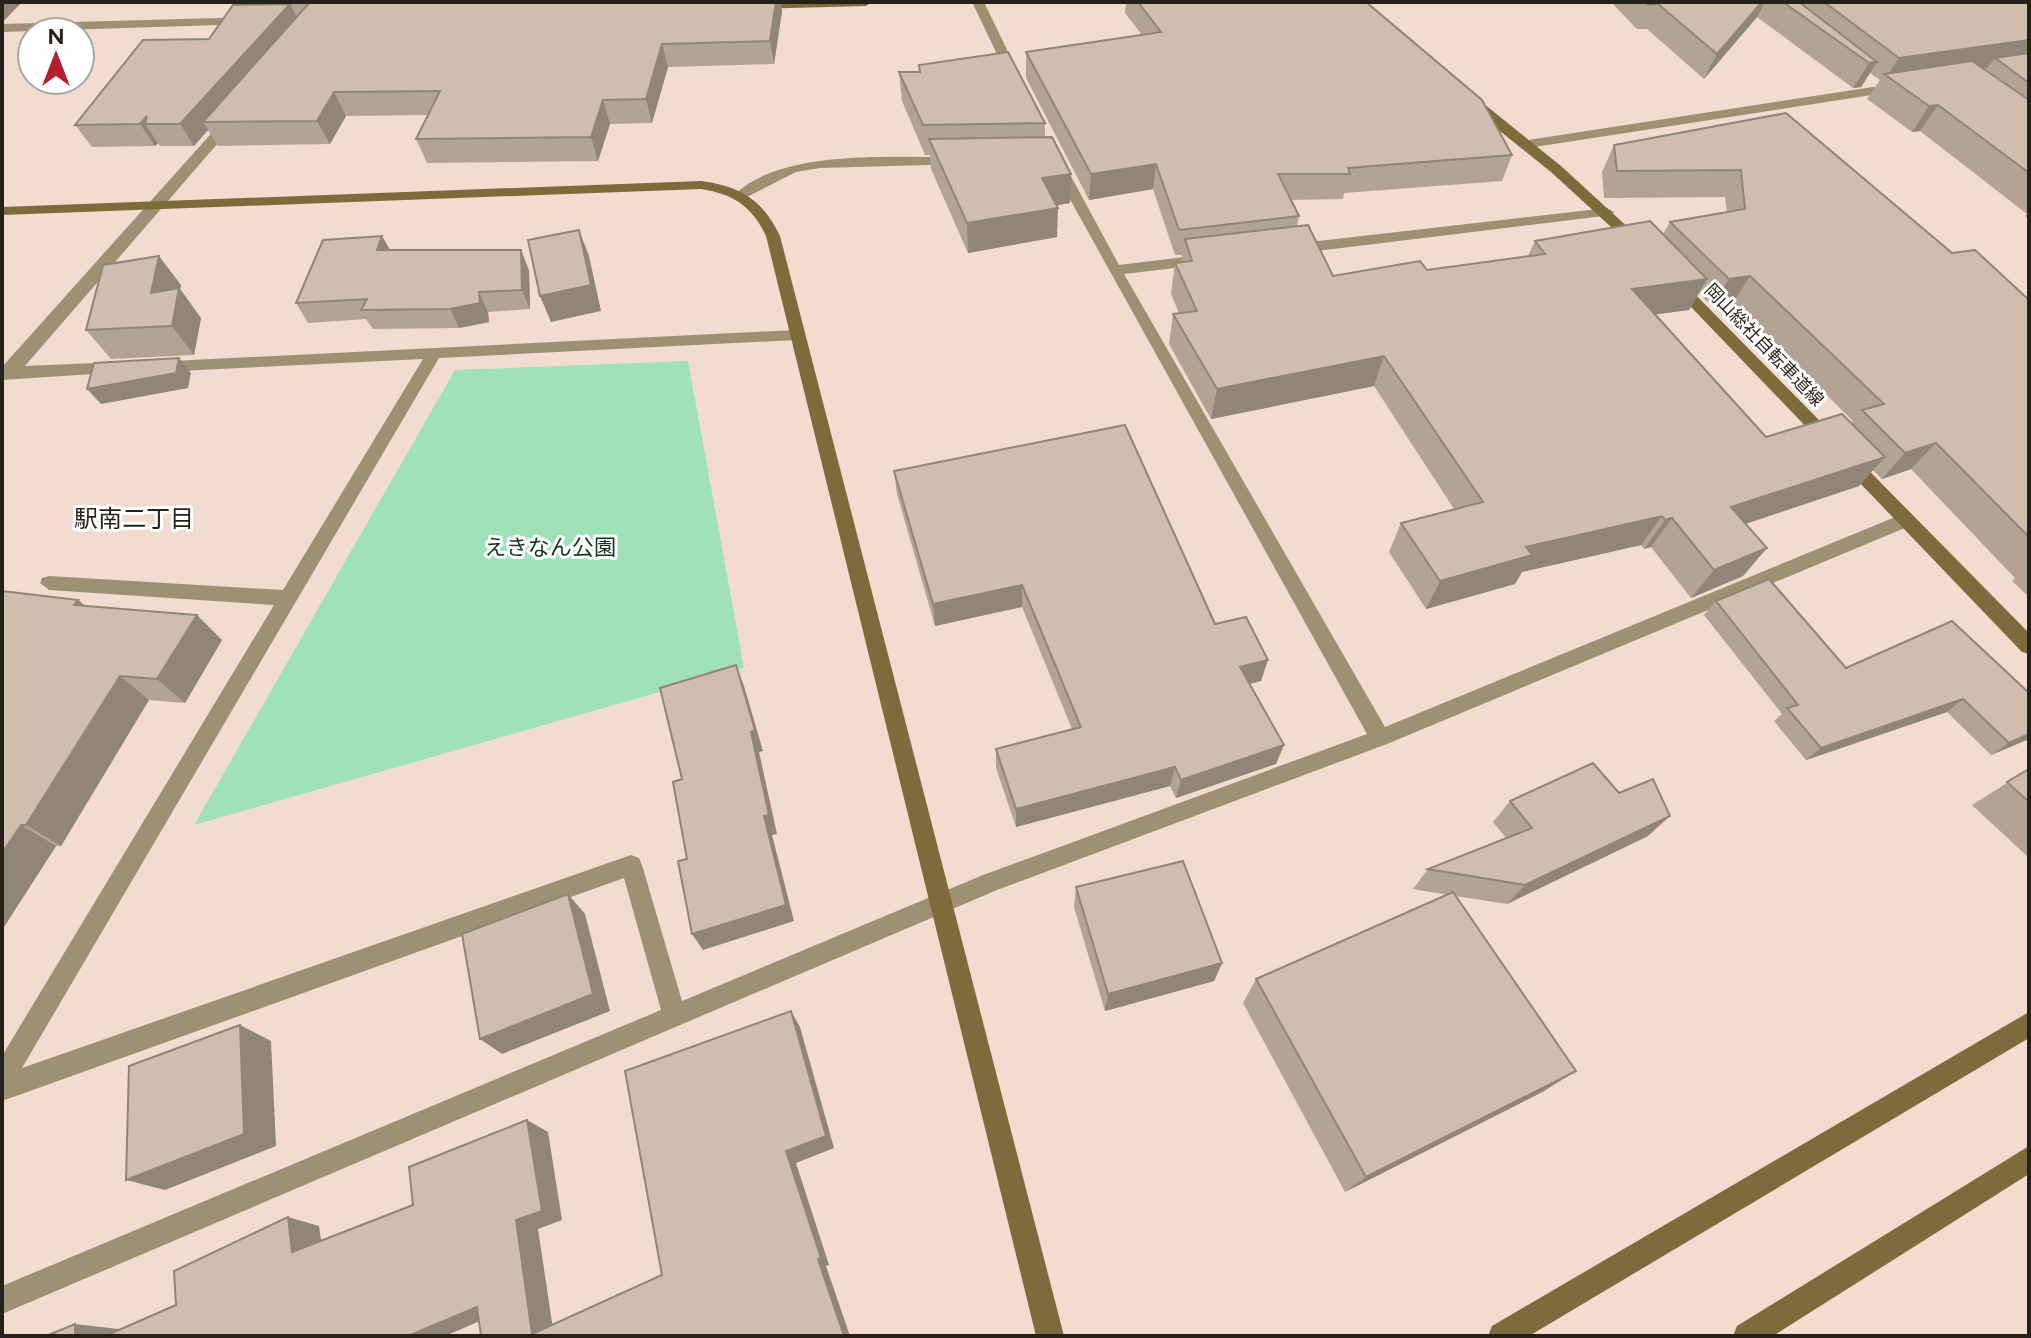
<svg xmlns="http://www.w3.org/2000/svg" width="2031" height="1338" font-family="Figtree,'Noto Sans JP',sans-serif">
	<rect width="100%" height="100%" fill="#f2dccf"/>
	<!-- green -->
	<path fill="#9fe2b8" d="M688,361L744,668L194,825L455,370Z"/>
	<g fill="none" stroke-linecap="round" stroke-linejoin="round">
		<!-- street -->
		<g fill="#9e9173" fill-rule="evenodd">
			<path d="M972,2H984L1020,77L1019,80L1008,77Z"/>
			<path d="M254,17L256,20L250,24L2,32V24Z"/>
			<path d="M1899,83L1904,84V90L1528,148L1521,144L1528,140Z"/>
			<path d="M226,117L238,120L25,366L118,362L126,368L124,372L2,380V367Z"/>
			<path d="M959,157L966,161L964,164L820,168L796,172L747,197L735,194C784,148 895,158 959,157Z"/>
			<path d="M1059,163L1066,167L1119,265L1209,254L1217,259L1209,264L1124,274L1385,727L1900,515L1906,513L1915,520L1912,525L1387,744L997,890L2,1314V1286L661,1010L624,878L2,1101V1056L274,605L49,590L40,583L42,578L49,576L283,590L423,359L158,372L150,366L152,362L796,330L804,335L796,340L439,358L22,1068L631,855L639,858L642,865L682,1001L983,875L1367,734L1052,167Z"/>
			<path d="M1607,208L1614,212L1612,215L1292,254L1285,249L1292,244Z"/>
		</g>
		<!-- secondary -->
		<g fill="#7e6b3c" fill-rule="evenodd">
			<path d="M754,2H872L866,6L750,9L748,6Z"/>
			<path d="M1464,96H1474L1561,166L1644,242V248H1634L1551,172L1464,102Z"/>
			<path d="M701,181C740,186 763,200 780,236L1064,1336H1036L766,236C752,206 733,194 701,189L2,215V207Z"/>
			<path d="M1675,277L1680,279L2029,633V654L2022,652L1670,285L1667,282Z"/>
			<path d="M2029,1012V1038L1529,1336H1488L1492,1326Z"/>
			<path d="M2029,1146V1174L1773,1336H1733L1737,1326Z"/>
		</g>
	</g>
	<!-- wall -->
	<g fill="#b2a395" fill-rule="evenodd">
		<path d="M249,2H780L782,11L774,64L668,67L652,123L610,124L598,161L427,163L416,139L428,115L346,116L330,144L218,146L208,130L194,146H160L158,143L155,146L92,147L75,125L209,39L251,5Z"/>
		<path d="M1126,2H1366L1512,155L1502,181L1344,193L1343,199L1291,200L1299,216L1297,226L1333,276L1427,270L1528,256L1535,241L1663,234L1670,222L1727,212L1725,197L1604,198L1602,172L1614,145L1786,113L1952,253L2029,300V597L2012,581L2015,578L1911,469L1882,479L1873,470L1859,486L1746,524L1743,576L1691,598L1651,547L1644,549L1641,545L1522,572L1515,584L1426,609L1389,552L1401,523L1454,509L1374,386L1211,419L1169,344L1173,314L1179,313L1171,294L1175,263H1181L1182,255H1175L1153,189L1089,200L1026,78V52L1142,35L1125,13ZM1699,293L1712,306L1733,303L1853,421L1851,423L1766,437L1655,314L1689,310Z"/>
		<path d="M1611,2H2029V219L2025,216L2027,214L1920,131L1912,132L1867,99L1880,80L1870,73L1861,87L1853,88L1757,17L1704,79L1647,29H1637Z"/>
		<path d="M899,72L1045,123V137L1070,203L1057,205V237L968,253L931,169L930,155H925L902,101Z"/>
		<path d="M390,250L529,270L530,309L488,312L489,322L459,328L373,329L366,319L308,323L296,303Z"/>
		<path d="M181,285L180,289L201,318L194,355L111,359L86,330Z"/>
		<path d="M894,471L1215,624L1261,681L1250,684L1276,764L1176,798L1170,786L1016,827L996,768V749L1072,729L1022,607L935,626L897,494Z"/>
		<path d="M2,591L78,600L85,606L222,640L185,703L149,700L61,846H56L2,930Z"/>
		<path d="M1716,601L1846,668L2029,693V739L1991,755L1947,712L1806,760L1774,721L1782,714L1704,615Z"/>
		<path d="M2029,769V858L1972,805Z"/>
		<path d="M1510,801L1648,836L1507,904L1455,896L1544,1091L1345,1192L1243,1003L1256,979L1448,895L1413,889L1428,869L1506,838L1493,822Z"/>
		<path d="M1076,887L1222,963L1214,981L1105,1011L1074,907Z"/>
	</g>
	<!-- shaded-wall -->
	<g fill="#918479">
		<path d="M2,2H22L2,23Z"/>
		<path d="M776,2H780L782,11L774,64L770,41Z"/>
		<path d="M1762,2H1765L1757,17L1704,79L1717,54Z"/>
		<path d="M290,4L301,25L203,122L208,130L194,146L180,124Z"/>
		<path d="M2029,40V62L1995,58L1987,68L1894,81L1887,76L1899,58Z"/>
		<path d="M662,44L668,67L652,123L646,99Z"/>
		<path d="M1877,62L1861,87L1853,88L1869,63Z"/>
		<path d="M334,92L346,116L330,144L317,121Z"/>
		<path d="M603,100L610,124L598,161L591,137Z"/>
		<path d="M1938,105L1920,131L1912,132L1929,106Z"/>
		<path d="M147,116L145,124L158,143L155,146L140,124Z"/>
		<path d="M1156,164L1153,189L1089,200L1091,174Z"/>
		<path d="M1071,174L1070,203L1042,208V178Z"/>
		<path d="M1058,208L1057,237L968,253L967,223Z"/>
		<path d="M579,230L589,256L601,311L551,322L540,296Z"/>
		<path d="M382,236L393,255L377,250Z"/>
		<path d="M521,250L529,270L530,309L522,290Z"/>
		<path d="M159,256L181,285L180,289L201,318L194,355L172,326L151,293Z"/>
		<path d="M1750,276L1733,303L1712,306L1729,279Z"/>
		<path d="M1707,279L1689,310L1615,320L1632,289Z"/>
		<path d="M479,292L488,312L489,322L459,328L450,309Z"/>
		<path d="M1384,356L1374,386L1211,419L1217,389Z"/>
		<path d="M179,358L191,373L188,388L101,404L87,389Z"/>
		<path d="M1936,443L1911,469L1882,479L1905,453Z"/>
		<path d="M1885,457L1859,486L1708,536L1731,507Z"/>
		<path d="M1662,516L1641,545L1522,572L1515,584L1426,609L1440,581L1526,547Z"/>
		<path d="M1672,518L1651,547L1644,549L1665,520Z"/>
		<path d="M1767,548L1743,576L1691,598L1714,570Z"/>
		<path d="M1022,585V607L935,626L933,604Z"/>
		<path d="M78,600L107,625L74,605Z"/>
		<path d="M197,615L222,640L185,703L157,679Z"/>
		<path d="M1268,660L1261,681L1234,687L1240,667Z"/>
		<path d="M736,665L744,686L763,751L759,752L777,834L772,835L794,921L703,950L692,934L764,816Z"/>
		<path d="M120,676L149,700L61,846L26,825Z"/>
		<path d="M1963,699L1947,712L1806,760L1821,748Z"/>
		<path d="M2029,734V739L1991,755L2009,743Z"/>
		<path d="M1284,745L1276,764L1176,798L1181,780Z"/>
		<path d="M1175,767L1170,786L1016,827V809Z"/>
		<path d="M1670,816L1648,836L1507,904L1525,885Z"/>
		<path d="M21,825L56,846L2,930V853Z"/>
		<path d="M568,894L585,914L610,1011L502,1054L480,1039Z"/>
		<path d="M1222,963L1214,981L1105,1011L1108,994Z"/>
		<path d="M791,1011L800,1027L834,1148L796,1163L829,1265L826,1266L850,1336H844L818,1259L786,1151Z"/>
		<path d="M240,1025L271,1041L276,1146L165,1190L126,1180Z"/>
		<path d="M1576,1071L1544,1091L1345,1192L1366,1177Z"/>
		<path d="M527,1120L548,1132L562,1220L538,1229L554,1336L532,1334L516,1220Z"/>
		<path d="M288,1217L319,1226L324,1260L292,1252Z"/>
		<path d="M477,1307L501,1312L445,1336H408Z"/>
		<path d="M75,1324L118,1329V1336H75Z"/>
	</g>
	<!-- building -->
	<g fill="#cfbdad" stroke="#918479" stroke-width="2">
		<path d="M310,2H776L770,41L662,44L646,99L603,100L591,137L416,139L440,91L334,92L317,121L203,122Z"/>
		<path d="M1138,2H1366L1482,100L1512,155L1348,168L1350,174H1278L1299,216L1179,230L1156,164L1091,174L1026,52L1161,32Z"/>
		<path d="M1645,2H1762L1717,54L1658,4L1648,5Z"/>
		<path d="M1783,2H1799L1877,62L1869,63Z"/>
		<path d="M1824,2H2029V40L1899,58Z"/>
		<path d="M290,4L180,124H145L147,116L140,124L75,125L143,40L209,39L233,5Z"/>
		<path d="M1008,52L1045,123L923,125L899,72H920L919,65Z"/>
		<path d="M2029,53V83L1995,58Z"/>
		<path d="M1972,61L2029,100V173L1938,105L1929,106L1884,74Z"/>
		<path d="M1786,113L1952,253L1975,250L2029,300V537L1936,443L1905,453L1862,410L1884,404L1750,276L1729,279L1670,222L1745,209L1741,170L1617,171L1614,145Z"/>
		<path d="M1052,137L1071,174L1042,178L1058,208L967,223L929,139Z"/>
		<path d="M1650,221L1707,279L1632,289L1766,437L1842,414L1885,457L1731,507L1767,548L1714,570L1672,518L1665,520L1662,516L1526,547L1532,555L1440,581L1401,523L1483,502L1384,356L1217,389L1173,314L1197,311L1175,263L1192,261L1185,239L1308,225L1333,276L1420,261L1427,270L1545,254L1535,241Z"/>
		<path d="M579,230L591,285L540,296L528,240Z"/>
		<path d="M382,236L377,250H521L522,290L479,292L480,303L450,309L361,310L367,299L296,303L323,240Z"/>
		<path d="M159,256L151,293L179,288L172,326L86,330L103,265Z"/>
		<path d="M179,358L176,373L87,389L94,363Z"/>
		<path d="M1125,425L1215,624L1246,617L1268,660L1240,667L1284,745L1181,780L1175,767L1016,809L996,749L1081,727L1022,585L933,604L894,471Z"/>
		<path d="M1769,579L1846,668L1952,621L2029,693V734L2009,743L1963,699L1821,748L1787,708L1798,705L1716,601Z"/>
		<path d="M2,591L78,600L74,605L197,615L157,679L120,676L26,825H21L2,853Z"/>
		<path d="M736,665L755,730L751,732L769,815L764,816L786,905L692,934L678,861L687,859L673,782L682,779L660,688Z"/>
		<path d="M1593,763L1619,793L1653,779L1670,816L1525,885L1428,869L1532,828L1510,801Z"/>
		<path d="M2029,769V802L2007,782Z"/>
		<path d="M1183,861L1222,963L1108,994L1076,887Z"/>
		<path d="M1453,892L1576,1071L1366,1177L1256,979Z"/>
		<path d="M568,894L593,994L480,1039L462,934Z"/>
		<path d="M791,1011L826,1136L786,1151L821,1258L818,1259L844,1336H481L477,1307L408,1336H105L176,1305L174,1271L288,1217L292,1252L413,1205L409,1167L527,1120L542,1211L516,1220L532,1334L662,1275L625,1071Z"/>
		<path d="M240,1025L244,1134L126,1180L129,1066Z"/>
		<path d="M75,1324V1336H46Z"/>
	</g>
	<g text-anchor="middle" stroke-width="6" stroke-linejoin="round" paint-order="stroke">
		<!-- far-street labels -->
		<g font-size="18" fill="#271f1a" stroke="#fff">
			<text transform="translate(1764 345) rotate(46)" y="6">岡山総社自転車道線</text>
		</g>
		<!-- park labels -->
		<g font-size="22" fill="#143522" stroke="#fff">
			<text x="550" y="555">えきなん公園</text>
		</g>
		<!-- neighbourhood labels -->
		<g font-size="24" fill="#271f1a" stroke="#fff">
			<text x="134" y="527">駅南二丁目</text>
		</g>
	</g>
	<!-- border -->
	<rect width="2031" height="1338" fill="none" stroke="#271f1a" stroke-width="8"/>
	<!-- north arrow -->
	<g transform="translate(56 56)"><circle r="38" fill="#ffffff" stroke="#a9a5a3" stroke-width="2"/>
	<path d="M0-6L14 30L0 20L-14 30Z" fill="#b2202e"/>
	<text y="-12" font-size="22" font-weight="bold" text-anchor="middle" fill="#271f1a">N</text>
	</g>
</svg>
